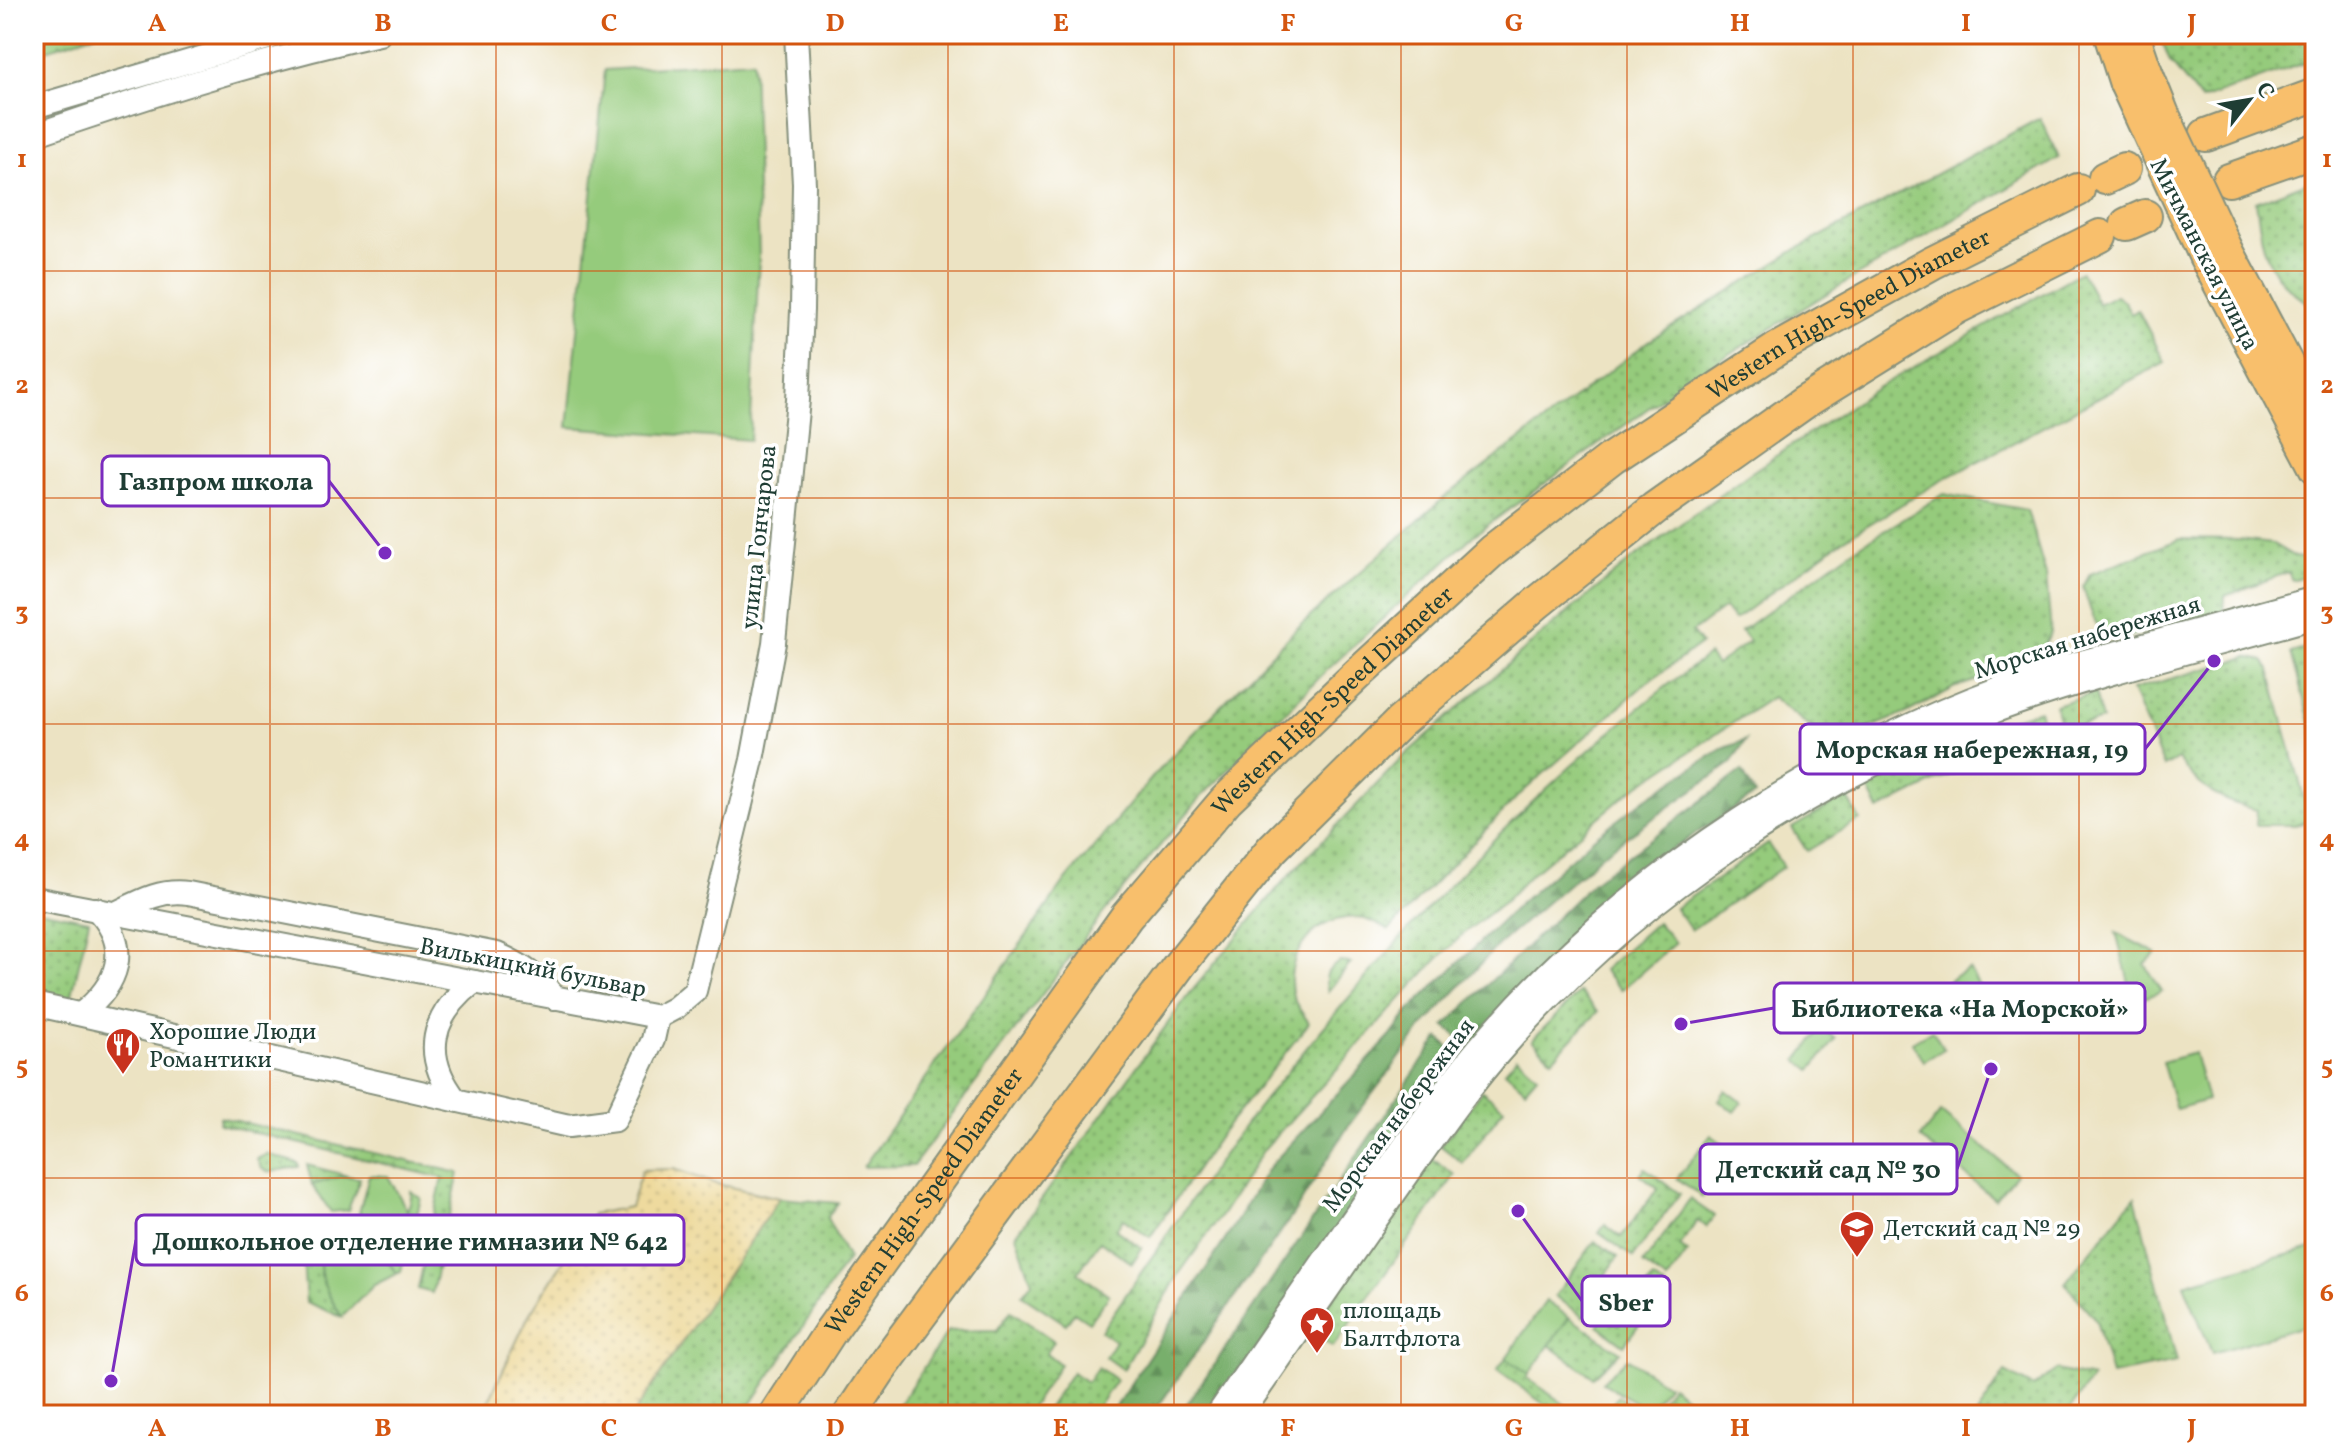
<svg xmlns="http://www.w3.org/2000/svg" width="2349" height="1449" font-family="Vollkorn,serif">
	<defs>
		<pattern id="grass-dots" width="8" height="8" patternUnits="userSpaceOnUse" patternTransform="scale(2)"><rect width="8" height="8" fill="#95cb7c"/><path d="M2 2h.1M6 6h.1" fill="none" stroke="#79a666" stroke-width="1.8" stroke-linecap="round"/></pattern>
		<pattern id="forest-firs" width="22" height="20" patternUnits="userSpaceOnUse" patternTransform="scale(2)"><rect width="22" height="20" fill="#78af6c"/><path d="M5 1l3.5 6h-7zM16 11l3.5 6h-7z" fill="#62905a"/></pattern>
		<pattern id="sand-dots" width="8" height="8" patternUnits="userSpaceOnUse" patternTransform="scale(2)"><rect width="8" height="8" fill="#eeda9e"/><path d="M2 2h.1M6 6h.1" fill="none" stroke="#ccbc89" stroke-width="1.8" stroke-linecap="round"/></pattern>
	</defs>
	<rect width="100%" height="100%" fill="#fff"/>
	<filter id="ink" filterUnits="userSpaceOnUse"><feTurbulence type="fractalNoise" baseFrequency=".0125" numOctaves="2"/><feDisplacementMap in="SourceGraphic" scale="16" xChannelSelector="R" yChannelSelector="G"/><feConvolveMatrix kernelMatrix="1 2 1 2 8 2 1 2 1" color-interpolation-filters="sRGB"/></filter>
	<filter id="wash" filterUnits="userSpaceOnUse"><feTurbulence type="fractalNoise" baseFrequency=".006" numOctaves="4" result="noise"/><feDisplacementMap in="SourceGraphic" scale="32" xChannelSelector="R" yChannelSelector="G"/><feGaussianBlur stdDeviation="1.8" result="paint"/><feColorMatrix in="noise" values="0 0 0 0 0 0 0 0 0 0 0 0 0 0 0 0 0 1.4 0 .05"/><feComposite in="paint" operator="in"/></filter>
	<g filter="url(#wash)">
		<rect width="100%" height="100%" fill="#ece3c3"/>
		<!-- grass -->
		<g fill="url(#grass-dots)" stroke="#5a8458" stroke-width="2">
			<path d="M58,34H96L34,54V42Z"/>
			<path d="M2160,34H2315V59L2201,100L2170,62Z"/>
			<path d="M2040,118L2059,158L1828,293L1680,385L1474,535L1327,670L1199,799L1105,911L913,1166L863,1167L1066,880L1161,767L1295,630L1445,497L1649,341L1797,249Z"/>
			<path d="M2315,179V309C2304,300 2290,291 2281,280C2262,259 2260,228 2256,202Z"/>
			<path d="M2081,272L2098,304L2116,295L2125,302L2131,314L2138,310L2165,362L1937,483L1843,540L1734,620L1724,608L1692,632L1701,644L1645,684L1517,797L1389,930C1381,926 1369,919 1360,918C1318,913 1282,954 1293,996C1295,1005 1304,1015 1309,1023L1220,1135L1150,1237L1123,1219L1116,1230L1142,1248L1132,1263L1100,1241L1078,1273L1109,1295L1089,1322L1074,1312L1066,1324L1022,1295L1032,1282L1016,1235L1186,998L1282,883L1404,756L1547,630L1626,564L1746,476L1877,388Z"/>
			<path d="M1944,494L2027,510L2046,575L2051,633L2040,653L1996,674L1956,687L1904,714L1831,743L1772,697L1629,792L1528,877L1505,901L1464,933L1429,968L1264,1149L1223,1213L1179,1274L1123,1370L1105,1357L1115,1341L1101,1331C1144,1269 1185,1207 1229,1147C1265,1097 1306,1048 1346,1001C1454,873 1573,753 1708,655L1716,665L1749,641L1741,631L1851,551Z"/>
			<path d="M2180,539L2239,540L2273,544L2295,557L2315,560V572L2292,580L2288,572L2225,596L2224,612L2120,639C2092,632 2092,612 2083,587L2090,574Z"/>
			<path d="M2315,646V740L2291,653Z"/>
			<path d="M2247,657L2264,661L2270,670L2310,821L2295,825H2256L2257,810C2223,803 2198,788 2178,759L2164,767L2132,690Z"/>
			<path d="M2095,693L2102,720L2062,731L2055,705Z"/>
			<path d="M2039,710L2047,736L2019,745L2011,719Z"/>
			<path d="M1998,724L2009,749L1936,781L1879,810L1867,786L1924,756Z"/>
			<path d="M1847,796L1860,820L1807,851L1792,828Z"/>
			<path d="M1768,844L1783,867L1691,930L1675,908Z"/>
			<path d="M34,909L89,920L71,999L34,989Z"/>
			<path d="M1657,922L1675,943L1621,990L1603,970Z"/>
			<path d="M1340,962L1351,963L1328,991C1323,977 1327,968 1340,962Z"/>
			<path d="M1580,992L1598,1012L1552,1059L1532,1040Z"/>
			<path d="M1517,1057L1537,1075L1525,1089L1505,1071Z"/>
			<path d="M1482,1091L1504,1108L1463,1163L1441,1146Z"/>
			<path d="M220,1117L459,1173L432,1293L418,1289L442,1178L219,1124Z"/>
			<path d="M267,1154L298,1163L299,1167L269,1172L262,1169L257,1159Z"/>
			<path d="M1431,1158L1455,1175L1333,1347L1309,1331Z"/>
			<path d="M307,1165L352,1177L342,1176L312,1185Z"/>
			<path d="M1645,1168L1680,1194L1633,1257L1599,1233L1605,1225L1621,1237L1658,1188L1640,1174Z"/>
			<path d="M411,1191L421,1198L408,1252L388,1226C403,1215 412,1210 411,1191Z"/>
			<path d="M2135,1197L2177,1362L2111,1375L2096,1320L2065,1283Z"/>
			<path d="M779,1198L838,1203L827,1218L848,1259L744,1415H633Z"/>
			<path d="M1690,1199L1714,1216L1706,1227L1697,1221L1680,1246L1688,1252L1667,1281L1643,1264Z"/>
			<path d="M327,1220C317,1270 315,1274 342,1317L306,1302L303,1260L317,1222Z"/>
			<path d="M357,1222L384,1233L404,1257L401,1272L396,1274L388,1260L391,1249L381,1240L374,1241L350,1227Z"/>
			<path d="M1595,1241L1618,1257L1587,1302L1598,1310L1590,1321L1555,1296Z"/>
			<path d="M1653,1279L1666,1288L1659,1298L1651,1299L1645,1316L1624,1345L1598,1326L1605,1316L1619,1325Z"/>
			<path d="M1011,1311L1054,1341L1046,1353L1060,1364L1026,1415H892L948,1331L997,1330Z"/>
			<path d="M1569,1317L1620,1352L1593,1377L1549,1345Z"/>
			<path d="M1506,1358L1529,1374L1527,1378L1571,1409L1566,1415H1559L1497,1370Z"/>
			<path d="M1098,1367L1116,1380L1092,1415H1043L1072,1372L1087,1382Z"/>
			<path d="M2056,1370L2092,1378L2066,1415H1977L2005,1372L2033,1387Z"/>
			<path d="M1671,1386L1712,1415H1677L1659,1403Z"/>
			<path d="M1618,1396L1644,1414L1643,1415H1604Z"/>
		</g>
		<!-- forest -->
		<g fill="url(#forest-firs)" stroke="#4c7650" stroke-width="2">
			<path d="M1746,740L1730,764L1604,853L1498,945L1423,1027L1349,1125L1294,1213L1152,1415H1110L1231,1231L1268,1168L1390,1037L1411,1009L1519,904L1596,836L1645,799L1720,750Z"/>
			<path d="M1742,771L1755,795L1674,848L1599,916L1470,1047L1445,1026L1593,882Z"/>
			<path d="M1439,1038L1461,1059L1212,1415H1179C1267,1290 1350,1162 1439,1038Z"/>
		</g>
		<!-- sand -->
		<path fill="url(#sand-dots)" stroke="#868c69" stroke-width="2" d="M674,1169L713,1183L779,1198L633,1415H482L529,1315L593,1214L630,1207L642,1170Z"/>
		<!-- park -->
		<g fill="#95cb7c" stroke="#5a8458" stroke-width="2">
			<path d="M753,60L759,257L750,440L568,427L605,70Z"/>
			<path d="M2116,933L2156,953L2145,964L2162,991L2134,1002Z"/>
			<path d="M1969,969L1992,1008L1958,1025L1937,992L1955,976Z"/>
			<path d="M1822,1028L1836,1039L1811,1070L1798,1060Z"/>
			<path d="M1932,1030L1944,1049L1924,1061L1912,1042Z"/>
			<path d="M2194,1053L2207,1100L2176,1109L2162,1062Z"/>
			<path d="M1726,1090L1742,1102L1734,1112L1719,1100Z"/>
			<path d="M1941,1112L2016,1174L1995,1199L1920,1138Z"/>
			<path d="M1711,1135L1736,1153L1702,1197L1677,1178Z"/>
			<path d="M369,1175L388,1176L408,1212L388,1226L359,1213Z"/>
			<path d="M342,1176L360,1178L348,1210L331,1212L312,1185Z"/>
			<path d="M327,1220C361,1227 379,1244 396,1274L374,1285L342,1317C315,1274 317,1270 327,1220Z"/>
			<path d="M2315,1247V1323L2212,1353L2184,1284Z"/>
			<path d="M1546,1301L1569,1317L1529,1374L1506,1358Z"/>
			<path d="M1627,1358L1667,1385L1648,1410L1602,1382Z"/>
		</g>
	</g>
	<g filter="url(#ink)">
		<g fill="none" stroke-linecap="round" stroke-linejoin="round">
			<defs>
				<g id="minor">
					<path d="M34,107L282,34"/>
					<path d="M34,135C148,96 261,60 379,34"/>
					<path d="M34,898L658,1017"/>
					<path d="M116,913C140,901 161,889 188,893L497,954C522,965 538,976 555,998"/>
					<path d="M34,1004L569,1126L615,1120L653,1040L658,1017"/>
					<path d="M81,1014C118,985 133,947 96,909"/>
					<path d="M658,1017L675,1008L695,991L752,760L774,643L798,400L802,310L804,184L796,34"/>
					<path d="M456,1100C421,1055 431,1016 474,982"/>
					<path d="M1217,1415C1265,1345 1314,1274 1363,1204C1404,1146 1444,1086 1491,1033C1634,870 1829,746 2033,676C2065,665 2097,658 2129,649C2191,632 2253,615 2315,598"/>
					<path d="M1241,1415C1290,1344 1339,1274 1388,1203C1427,1148 1464,1092 1509,1042C1639,894 1817,777 2001,709C2103,672 2210,647 2315,617"/>
				</g>
				<g id="major">
					<path d="M2108,34L2124,84"/>
					<path d="M2135,34L2148,72"/>
					<path d="M2229,250L2315,413"/>
					<path d="M2204,258L2315,469"/>
				</g>
				<g id="highway">
					<path d="M2206,135L2315,95"/>
					<path d="M2105,178L2124,169"/>
					<path d="M2229,180L2315,150"/>
					<path d="M2127,224L2145,216"/>
					<path id="s1" d="M776,1415L830,1332L1127,916L1226,800L1357,675L1492,551L1612,458L1777,349L1932,263L2078,190"/>
					<path d="M850,1415L879,1371L1180,964L1272,849L1399,723L1537,603L1655,508L1805,402L1956,308L2100,236"/>
				</g>
			</defs>
			<!-- minor casing -->
			<use href="#minor" stroke="#86907c" stroke-width="26"/>
			<!-- major casing -->
			<use href="#major" stroke="#86907c" stroke-width="32"/>
			<!-- highway casing -->
			<use href="#highway" stroke="#86907c" stroke-width="36"/>
			<!-- minor -->
			<use href="#minor" stroke="#fff" stroke-width="22"/>
			<!-- major -->
			<use href="#major" stroke="#f8bf6c" stroke-width="28"/>
			<!-- highway -->
			<use href="#highway" stroke="#f8bf6c" stroke-width="32"/>
			<defs>
				<g id="major-bridge">
					<path d="M2148,72L2164,112L2229,250"/>
					<path d="M2124,84L2204,258"/>
				</g>
			</defs>
			<!-- major-bridge casing -->
			<use href="#major-bridge" stroke="#86907c" stroke-width="32" stroke-linecap="butt"/>
			<!-- major-bridge -->
			<use href="#major-bridge" stroke="#f8bf6c" stroke-width="28"/>
		</g>
	</g>
	<!-- grid -->
	<path fill="none" stroke="#d45610" stroke-width="2" stroke-opacity="0.55" d="M270,34V1415M496,34V1415M722,34V1415M948,34V1415M1174,34V1415M1401,34V1415M1627,34V1415M1853,34V1415M2079,34V1415M34,271H2315M34,498H2315M34,724H2315M34,951H2315M34,1178H2315"/>
	<!-- icons -->
	<defs>
		<symbol id="restaurant-pin" viewBox="-11 -11 22 30"><path d="M0 17L-7.5 6A9.5 9.5 0 1 1 7.5 6Z" fill="#c8321e" stroke="#fff"/><path d="M-5-6h1v4h1v-4h1v4h1v-4h1v5L-1.5 .5V6h-2V.5L-5-1ZM5-6V6H3V1.5H1.5Q1.5-4 5-6Z" fill="#fff"/></symbol>
		<symbol id="school-pin" viewBox="-11 -11 22 30"><path d="M0 17L-7.5 6A9.5 9.5 0 1 1 7.5 6Z" fill="#c8321e" stroke="#fff"/><path d="M0-5L7-2L0 1L-7-2ZM-4 1L0 2.5L4 1V4Q0 6-4 4Z" fill="#fff"/></symbol>
		<symbol id="sight-pin" viewBox="-11 -11 22 30"><path d="M0 17L-7.5 6A9.5 9.5 0 1 1 7.5 6Z" fill="#c8321e" stroke="#fff"/><path d="M0-6L1.8-2.2L6-1.7L2.9 1.2L3.7 5.4L0 3.3L-3.7 5.4L-2.9 1.2L-6-1.7L-1.8-2.2Z" fill="#fff"/></symbol>
	</defs>
	<g fill-rule="evenodd">
		<use href="#restaurant-pin" x="103" y="1025" width="40" height="54"/>
		<use href="#school-pin" x="1837" y="1208" width="40" height="54"/>
		<use href="#sight-pin" x="1297" y="1304" width="40" height="54"/>
	</g>
	<g text-anchor="middle" stroke-width="7" stroke-linejoin="round" paint-order="stroke">
		<!-- street labels -->
		<g font-size="24" fill="#1f3d34" stroke="#fff">
			<text transform="translate(2205 254) rotate(63)" y="8">Мичманская улица</text>
			<text dy="8" stroke="none"><textPath href="#s1" startOffset="1556">Western High-Speed Diameter</textPath></text>
			<text transform="translate(758 537) rotate(-84)" y="8">улица Гончарова</text>
			<text transform="translate(2087 637) rotate(-17)" y="8">Морская набережная</text>
			<text dy="8" stroke="none"><textPath href="#s1" startOffset="908">Western High-Speed Diameter</textPath></text>
			<text transform="translate(533 967) rotate(11)" y="8">Вилькицкий бульвар</text>
			<text transform="translate(1398 1115) rotate(-53)" y="8">Морская набережная</text>
			<text dy="8" stroke="none"><textPath href="#s1" startOffset="260">Western High-Speed Diameter</textPath></text>
		</g>
		<!-- poi labels -->
		<g font-size="24" fill="#1f3d34" stroke="#fff" text-anchor="start">
			<text x="149" y="1039">Хорошие Люди<tspan x="149" dy="28">Романтики</tspan></text>
			<text x="1883" y="1236">Детский сад № 29</text>
			<text x="1343" y="1318">площадь<tspan x="1343" dy="28">Балтфлота</tspan></text>
		</g>
	</g>
	<!-- callouts -->
	<path fill="none" stroke="#7b2cbf" stroke-width="3" d="M385 553L329 481M2214 661L2145 749M1681 1024L1774 1008M1991 1069L1957 1169M111 1381L136 1240M1518 1211L1582 1301"/>
	<g fill="#7b2cbf" stroke="#fff" stroke-width="3">
		<circle cx="385" cy="553" r="8"/>
		<circle cx="2214" cy="661" r="8"/>
		<circle cx="1681" cy="1024" r="8"/>
		<circle cx="1991" cy="1069" r="8"/>
		<circle cx="111" cy="1381" r="8"/>
		<circle cx="1518" cy="1211" r="8"/>
	</g>
	<g fill="#fff" stroke="#7b2cbf" stroke-width="3">
		<rect x="102" y="456" width="227" height="50" rx="8"/>
		<rect x="1800" y="724" width="345" height="50" rx="8"/>
		<rect x="1774" y="983" width="371" height="50" rx="8"/>
		<rect x="1700" y="1144" width="257" height="50" rx="8"/>
		<rect x="136" y="1215" width="548" height="50" rx="8"/>
		<rect x="1582" y="1276" width="88" height="50" rx="8"/>
	</g>
	<g font-size="26" text-anchor="middle" font-weight="bold" fill="#1f3d34">
		<text x="216" y="490">Газпром школа</text>
		<text x="1972" y="758">Морская набережная, 19</text>
		<text x="1960" y="1017">Библиотека «На Морской»</text>
		<text x="1828" y="1178">Детский сад № 30</text>
		<text x="410" y="1250">Дошкольное отделение гимназии № 642</text>
		<text x="1626" y="1311">Sber</text>
	</g>
	<!-- margin -->
	<rect width="2349" height="1449" fill="none" stroke="#fff" stroke-width="88"/>
	<!-- north arrow -->
	<g transform="translate(2249 100) rotate(59)" stroke="#ffffff" stroke-width="6" paint-order="stroke">
	<path d="M0-6L14 30L0 20L-14 30Z" fill="#1f3d34"/>
	<text y="-12" font-size="22" font-weight="bold" text-anchor="middle" fill="#1f3d34">С</text>
	</g>
	<rect x="44" y="44" width="2261" height="1361" fill="none" stroke="#d45610" stroke-width="3"/>
	<g font-size="26" text-anchor="middle" font-weight="bold" fill="#d45610">
		<text x="157" y="31">A</text>
		<text x="383" y="31">B</text>
		<text x="609" y="31">C</text>
		<text x="835" y="31">D</text>
		<text x="1061" y="31">E</text>
		<text x="1288" y="31">F</text>
		<text x="1514" y="31">G</text>
		<text x="1740" y="31">H</text>
		<text x="1966" y="31">I</text>
		<text x="2192" y="31">J</text>
		<text x="22" y="167">1</text>
		<text x="2327" y="167">1</text>
		<text x="22" y="393">2</text>
		<text x="2327" y="393">2</text>
		<text x="22" y="620">3</text>
		<text x="2327" y="620">3</text>
		<text x="22" y="847">4</text>
		<text x="2327" y="847">4</text>
		<text x="22" y="1074">5</text>
		<text x="2327" y="1074">5</text>
		<text x="22" y="1301">6</text>
		<text x="2327" y="1301">6</text>
		<text x="157" y="1436">A</text>
		<text x="383" y="1436">B</text>
		<text x="609" y="1436">C</text>
		<text x="835" y="1436">D</text>
		<text x="1061" y="1436">E</text>
		<text x="1288" y="1436">F</text>
		<text x="1514" y="1436">G</text>
		<text x="1740" y="1436">H</text>
		<text x="1966" y="1436">I</text>
		<text x="2192" y="1436">J</text>
	</g>
</svg>
